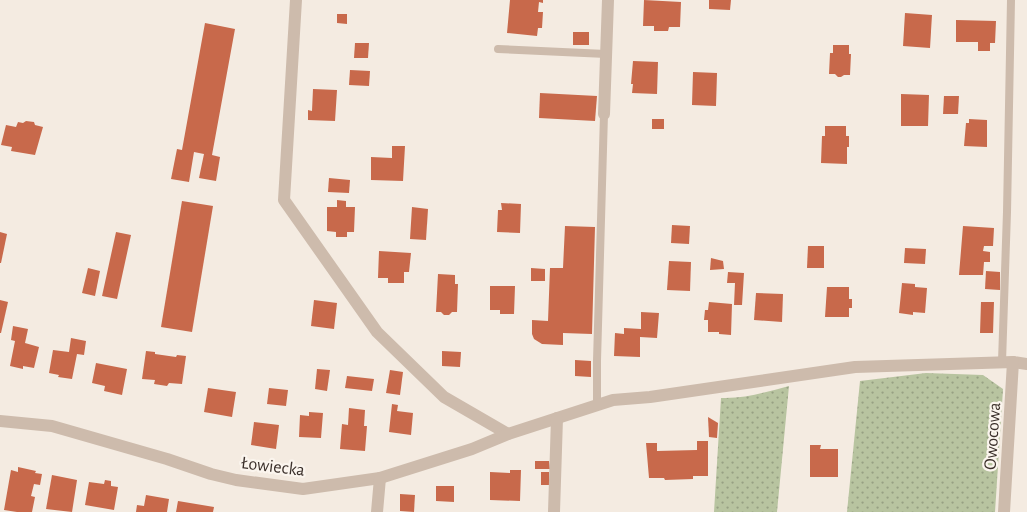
<svg xmlns="http://www.w3.org/2000/svg" width="1027" height="512" font-family="'Alegreya Sans',sans-serif">
	<defs>
		<pattern id="grass-dots" width="8" height="8" patternUnits="userSpaceOnUse" patternTransform="scale(1.25)"><rect width="8" height="8" fill="#b8c4a0"/><path d="M2 2h.1M6 6h.1" fill="none" stroke="#97a083" stroke-width="1.8" stroke-linecap="round"/></pattern>
	</defs>
	<rect width="100%" height="100%" fill="#f4ebe1"/>
	<!-- grass -->
	<g fill="url(#grass-dots)">
		<path d="M926,373L983,375L1003,389L995,512H847L860,381Z"/>
		<path d="M789,386L777,512H714L721,398C745,399 766,392 789,386Z"/>
	</g>
	<!-- building -->
	<g fill="#c8694b">
		<path d="M510,0H543V3L539,2L538,12H543L542,28H538L537,36L507,33Z"/>
		<path d="M644,0L681,2L680,27H669L668,31H654V26H643Z"/>
		<path d="M709,0H731L730,10L709,9Z"/>
		<path d="M905,13L932,15L930,48L903,46Z"/>
		<path d="M337,14H347V24L337,23Z"/>
		<path d="M956,20L996,21L995,43H990V51H978V42H956Z"/>
		<path d="M205,23L235,29L212,155L220,157L216,181L199,178L204,154L194,152L189,182L171,179L177,149L182,150Z"/>
		<rect x="573" y="32" width="16" height="13"/>
		<path d="M355,43H369L368,58H354Z"/>
		<path d="M833,45H849V54H851L850,75H844L841,77H838L835,74H829L830,53H833Z"/>
		<path d="M633,61L658,62L657,94L632,93L633,84H631Z"/>
		<path d="M350,70L370,71L369,86L349,85Z"/>
		<path d="M693,72L717,73L716,106L692,105Z"/>
		<path d="M313,89L337,90L335,121L308,120V110L312,111Z"/>
		<path d="M540,93L597,96L595,121L539,118Z"/>
		<path d="M901,94L929,95L928,126H901Z"/>
		<path d="M944,96H959L958,114H943Z"/>
		<rect x="652" y="119" width="12" height="10"/>
		<path d="M969,119L987,120V147L964,146L966,123H969Z"/>
		<path d="M26,121L34,122L35,125L43,127L35,155L11,151L12,147L1,145L6,125L16,127L18,122L23,123Z"/>
		<path d="M825,126H846V136H849V147H847V164L821,163L822,136H825Z"/>
		<path d="M392,146H405L403,181L371,180V157L392,158Z"/>
		<path d="M329,178L350,180L349,193L328,192Z"/>
		<path d="M337,200L346,201V207H355L354,232H347V237H336V232L327,231V207H337Z"/>
		<path d="M182,201L213,206L192,332L161,327Z"/>
		<path d="M501,203L521,204L520,233L497,232L498,210H502Z"/>
		<path d="M412,207L428,209L426,240L410,239Z"/>
		<path d="M672,225L690,226L689,244L671,243Z"/>
		<path d="M565,226L595,227L592,334L563,333V345L542,344L534,339L532,334V320L548,321L550,268H563Z"/>
		<path d="M963,226L994,228L993,246H984L983,251L990,252V262H984L983,275H959Z"/>
		<path d="M0,232L7,234L1,263H0Z"/>
		<path d="M116,232L131,235L117,299L102,296Z"/>
		<path d="M808,246H824V268H807Z"/>
		<path d="M905,248L926,249L925,264L904,263Z"/>
		<path d="M379,251L411,253L409,272H404V283H388V278H378Z"/>
		<path d="M711,258L723,261L724,269L710,270Z"/>
		<path d="M669,261L691,262L690,291L667,290Z"/>
		<path d="M88,268L100,271L95,296L82,293Z"/>
		<path d="M531,268L545,269V281H531Z"/>
		<path d="M986,271L1000,272V290L985,289Z"/>
		<path d="M728,272L744,273L742,305H734L735,283H727Z"/>
		<path d="M438,274L455,275V284H458L457,312H452L449,315H444L441,312H436Z"/>
		<path d="M902,283L915,284V287L927,288L925,313L913,312V315L899,313Z"/>
		<path d="M490,286H515L514,314H500V310H490Z"/>
		<path d="M827,287H849V299H852V308H849V317H825Z"/>
		<path d="M756,293L783,294L782,322L754,320Z"/>
		<path d="M0,300L8,302L1,333H0Z"/>
		<path d="M314,300L337,303L334,329L311,326Z"/>
		<path d="M709,302L732,304L731,335L719,334V332H708V320H704L705,310H708Z"/>
		<path d="M981,302H994L993,333H980Z"/>
		<path d="M641,312L659,313L657,338L640,337V357L614,356L615,333L624,334V328L641,329Z"/>
		<path d="M13,326L28,329L25,343L39,347L34,368L23,366V369L10,366L15,341L11,340Z"/>
		<path d="M71,338L86,341L84,355L77,354L72,379L58,377L59,375L49,373L53,350L69,352Z"/>
		<path d="M146,351L155,352V354L176,357L177,355L186,356L182,384L169,383L167,386L154,384L155,380L142,379Z"/>
		<path d="M442,351L461,352L460,367L442,366Z"/>
		<path d="M575,360L591,361V377L575,376Z"/>
		<path d="M96,363L127,369L122,395L104,391L105,386L92,383Z"/>
		<path d="M317,369L330,370L327,391L315,389Z"/>
		<path d="M390,370L403,372L400,395L386,393Z"/>
		<path d="M347,376L374,379L372,391L345,388Z"/>
		<path d="M208,388L236,392L232,417L204,412Z"/>
		<path d="M269,388L288,390L286,406L267,404Z"/>
		<path d="M392,404L398,405L397,411L413,413L411,435L389,432Z"/>
		<path d="M349,408L365,410L364,426H367L365,451L340,449L342,424L348,425Z"/>
		<path d="M309,412L323,413L321,438L299,437L300,415L309,416Z"/>
		<path d="M708,417L718,423L717,438L709,437Z"/>
		<path d="M254,422L279,425L276,449L251,445Z"/>
		<path d="M697,441H708V476H693V479L665,480L664,478H649L646,443H657V451L697,450Z"/>
		<path d="M810,445H821L820,449H838V477H810Z"/>
		<path d="M535,461H549L550,469H535Z"/>
		<path d="M18,467L36,471L35,473L42,474L40,485L34,484L31,496L35,497L32,512H17L4,510L11,470L18,472Z"/>
		<path d="M510,470H521L520,501L490,500V472L510,473Z"/>
		<rect x="541" y="472" width="8" height="13"/>
		<path d="M52,475L77,480L72,512L46,509Z"/>
		<path d="M105,480L111,481V486L118,487L114,510L85,505L89,482L104,484Z"/>
		<path d="M436,486H454V502L436,501Z"/>
		<path d="M400,494L415,495L414,512L400,511Z"/>
		<path d="M146,495L169,499L167,512H136L137,505L144,506Z"/>
		<path d="M178,501L214,507L213,512H176Z"/>
	</g>
	<g fill="none" stroke-linecap="round" stroke-linejoin="round">
		<!-- lane -->
		<g stroke="#cdbbac" stroke-width="8">
			<path d="M498,49L606,54"/>
			<path d="M1002,362L1007,212L1011,0"/>
			<path d="M597,404V361L604,114"/>
		</g>
		<!-- street -->
		<g stroke="#cdbbac" stroke-width="12">
			<path d="M296,0L284,200L377,332L444,397L508,434"/>
			<path d="M604,114L608,0"/>
			<path d="M0,421L52,426L167,459L211,474L236,480L303,489L380,478L472,449L508,434L613,400L650,397L855,367L1013,362L1027,364"/>
			<path d="M377,512L380,478"/>
			<path d="M554,512L557,418"/>
			<path d="M1004,512L1013,362"/>
		</g>
	</g>
	<g text-anchor="middle" stroke-width="4.5" stroke-linejoin="round" paint-order="stroke">
		<!-- street labels -->
		<g font-size="18" fill="#3b302b" stroke="#fbf5ee">
			<text transform="translate(992 436) rotate(-86)" y="6">Owocowa</text>
			<text transform="translate(273 466) rotate(7)" y="6">Łowiecka</text>
		</g>
	</g>
</svg>
